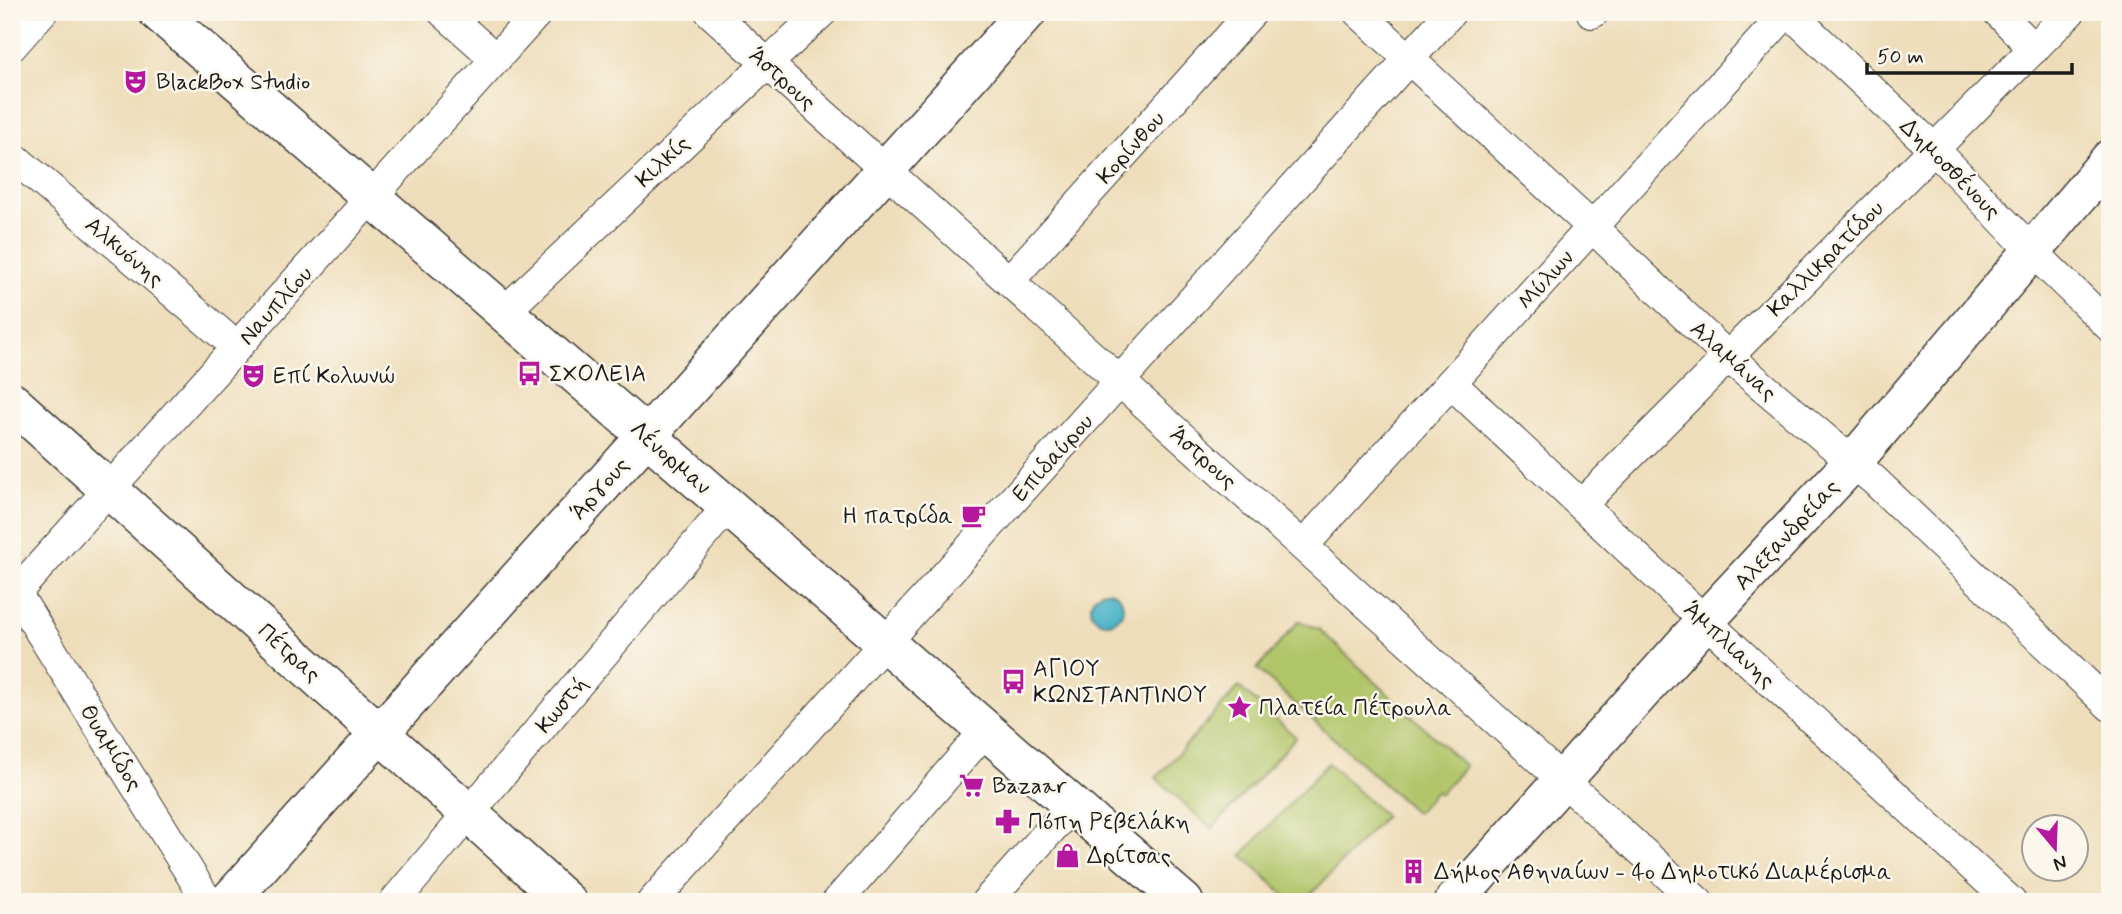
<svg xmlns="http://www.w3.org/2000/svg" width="2122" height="914" font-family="Mynerve,sans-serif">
	<rect width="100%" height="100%" fill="#fbf7ec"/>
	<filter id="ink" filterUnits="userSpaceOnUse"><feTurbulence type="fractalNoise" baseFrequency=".0143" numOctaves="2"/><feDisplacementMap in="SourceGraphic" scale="14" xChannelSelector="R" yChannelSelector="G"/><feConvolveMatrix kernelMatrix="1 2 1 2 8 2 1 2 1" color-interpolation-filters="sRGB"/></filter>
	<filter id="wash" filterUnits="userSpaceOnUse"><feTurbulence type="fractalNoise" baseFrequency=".00686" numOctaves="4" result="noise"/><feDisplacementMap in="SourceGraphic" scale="28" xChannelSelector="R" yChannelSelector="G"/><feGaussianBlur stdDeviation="1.57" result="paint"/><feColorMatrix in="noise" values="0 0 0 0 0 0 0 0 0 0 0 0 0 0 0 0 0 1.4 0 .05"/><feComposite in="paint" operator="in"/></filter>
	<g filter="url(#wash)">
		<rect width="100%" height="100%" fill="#eeddba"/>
		<!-- green -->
		<g fill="#b0c468" stroke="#667042" stroke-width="2">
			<path d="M1299,621L1319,629L1465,766L1440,794L1436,791L1416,813L1257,669Z"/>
			<path d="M1239,687L1296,737L1212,829L1156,778Z"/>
			<path d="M1328,763L1385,816L1304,902H1292L1242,855Z"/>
		</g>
		<!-- water -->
		<circle fill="#48b2c6" stroke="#326771" stroke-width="2" cx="1107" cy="607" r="16"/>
	</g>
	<g filter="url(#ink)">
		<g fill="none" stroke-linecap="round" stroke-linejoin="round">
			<defs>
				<g id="street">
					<path d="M443,12L496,59"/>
					<path d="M710,12L1698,902"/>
					<path d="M1358,12L1592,227L1728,357L1875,481L2110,706"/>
					<path d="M1789,12L1933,148L2032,251L2110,327"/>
					<path d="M1998,12L2034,49"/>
					<path d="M1592,13L1594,12"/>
					<path d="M12,46L42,12"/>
					<path d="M12,156L237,347"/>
					<path d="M1009,281L1252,12"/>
					<path d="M504,312L822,12"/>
					<path d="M1451,383L1705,621L2011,902"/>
					<path d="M1582,504L2070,12"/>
					<path d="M1303,546L1787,12"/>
					<path d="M16,593L208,902"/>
					<path d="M12,597L538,12"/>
					<path d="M394,902L728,506"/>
					<path d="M652,902L1451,12"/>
					<path d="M837,902L986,730"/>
					<path d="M986,902L1073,805"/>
				</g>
				<g id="secondary">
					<path d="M158,12L1184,902"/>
					<path d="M12,402L567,902"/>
					<path d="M228,902L1027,12"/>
					<path d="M1454,902L1705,621L1852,463L2110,159"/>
				</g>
			</defs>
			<!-- street casing -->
			<use href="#street" stroke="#3c3934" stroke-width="32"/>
			<!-- secondary casing -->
			<use href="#secondary" stroke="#3c3934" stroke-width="41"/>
			<!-- street -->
			<use href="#street" stroke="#fff" stroke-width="30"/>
			<!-- secondary -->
			<use href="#secondary" stroke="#fff" stroke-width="38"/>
		</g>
	</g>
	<!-- icons -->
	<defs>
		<symbol id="theatre-bare" viewBox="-9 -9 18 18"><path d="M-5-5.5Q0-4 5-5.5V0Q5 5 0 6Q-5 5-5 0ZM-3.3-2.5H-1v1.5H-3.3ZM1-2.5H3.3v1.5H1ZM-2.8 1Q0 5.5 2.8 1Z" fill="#b5179e" stroke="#fbf7ec" stroke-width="2.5" paint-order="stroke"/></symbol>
		<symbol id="bus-bare" viewBox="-9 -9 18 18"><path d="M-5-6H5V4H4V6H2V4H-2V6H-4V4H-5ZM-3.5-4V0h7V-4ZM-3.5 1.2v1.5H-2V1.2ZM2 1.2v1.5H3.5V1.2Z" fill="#b5179e" stroke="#fbf7ec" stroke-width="2.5" paint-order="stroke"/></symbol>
		<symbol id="cafe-bare" viewBox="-9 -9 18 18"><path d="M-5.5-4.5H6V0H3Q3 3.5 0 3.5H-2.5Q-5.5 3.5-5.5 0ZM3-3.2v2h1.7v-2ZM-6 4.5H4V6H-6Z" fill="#b5179e" stroke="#fbf7ec" stroke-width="2.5" paint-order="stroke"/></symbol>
		<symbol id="sight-bare" viewBox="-9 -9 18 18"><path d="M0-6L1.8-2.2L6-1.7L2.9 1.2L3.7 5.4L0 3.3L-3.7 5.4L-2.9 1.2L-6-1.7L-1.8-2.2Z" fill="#b5179e" stroke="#fbf7ec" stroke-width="2.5" paint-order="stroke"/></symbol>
		<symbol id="supermarket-bare" viewBox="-9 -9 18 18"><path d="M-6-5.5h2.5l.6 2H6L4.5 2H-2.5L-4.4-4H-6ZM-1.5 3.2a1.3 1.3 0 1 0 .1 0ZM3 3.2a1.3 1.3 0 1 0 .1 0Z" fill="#b5179e" stroke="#fbf7ec" stroke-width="2.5" paint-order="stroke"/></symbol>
		<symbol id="pharmacy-bare" viewBox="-9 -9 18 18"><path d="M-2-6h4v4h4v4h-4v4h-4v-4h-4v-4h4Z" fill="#b5179e" stroke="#fbf7ec" stroke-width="2.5" paint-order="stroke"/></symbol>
		<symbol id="shop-bare" viewBox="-9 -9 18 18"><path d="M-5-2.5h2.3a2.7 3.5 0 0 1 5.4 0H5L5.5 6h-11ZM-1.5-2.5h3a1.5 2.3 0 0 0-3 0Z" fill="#b5179e" stroke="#fbf7ec" stroke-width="2.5" paint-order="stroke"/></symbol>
		<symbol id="building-bare" viewBox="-9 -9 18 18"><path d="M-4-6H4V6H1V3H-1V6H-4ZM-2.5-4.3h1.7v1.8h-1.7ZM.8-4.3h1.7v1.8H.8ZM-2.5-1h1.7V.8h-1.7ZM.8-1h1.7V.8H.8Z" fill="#b5179e" stroke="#fbf7ec" stroke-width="2.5" paint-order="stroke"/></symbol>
	</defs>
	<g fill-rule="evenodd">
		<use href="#theatre-bare" x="118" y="64" width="35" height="35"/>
		<use href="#bus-bare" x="512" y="356" width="35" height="35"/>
		<use href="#theatre-bare" x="236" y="358" width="35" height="35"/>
		<use href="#cafe-bare" x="956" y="498" width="35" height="35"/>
		<use href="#bus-bare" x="996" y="664" width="35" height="35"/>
		<use href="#sight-bare" x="1222" y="690" width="35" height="35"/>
		<use href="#supermarket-bare" x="954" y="768" width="35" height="35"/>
		<use href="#pharmacy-bare" x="990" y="804" width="35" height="35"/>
		<use href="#shop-bare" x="1050" y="838" width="35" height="35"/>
		<use href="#building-bare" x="1396" y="854" width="35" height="35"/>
	</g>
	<g text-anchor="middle" stroke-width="5" stroke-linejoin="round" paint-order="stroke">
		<!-- street labels -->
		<g font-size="23" fill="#1c1c1c" stroke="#fbf7ec">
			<text transform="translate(783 78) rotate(42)" y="8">Άστρους</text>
			<text transform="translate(1130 147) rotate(-48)" y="8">Κορίνθου</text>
			<text transform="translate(662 161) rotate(-43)" y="8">Κιλκίς</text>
			<text transform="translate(1951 168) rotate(45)" y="8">Δημοσθένους</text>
			<text transform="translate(125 251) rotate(40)" y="8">Αλκυόνης</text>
			<text transform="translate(1825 258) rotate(-45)" y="8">Καλλικρατίδου</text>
			<text transform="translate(1545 279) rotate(-48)" y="8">Μύλων</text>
			<text transform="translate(275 305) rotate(-48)" y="8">Ναυπλίου</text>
			<text transform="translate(1734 360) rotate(42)" y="8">Αλαμάνας</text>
			<text transform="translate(671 457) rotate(41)" y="8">Λένορμαν</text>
			<text transform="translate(1052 457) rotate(-48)" y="8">Επιδαύρου</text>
			<text transform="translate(1204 457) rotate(42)" y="8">Άστρους</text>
			<text transform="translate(599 488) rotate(-48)" y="8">Άργους</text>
			<text transform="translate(1786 534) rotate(-47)" y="8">Αλεξανδρείας</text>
			<text transform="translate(1730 644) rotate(43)" y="8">Άμπλιανης</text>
			<text transform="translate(290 652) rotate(42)" y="8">Πέτρας</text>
			<text transform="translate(561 704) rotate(-50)" y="8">Κωστή</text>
			<text transform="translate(112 747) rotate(58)" y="8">Θυαμίδος</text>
		</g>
		<!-- poi labels -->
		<g font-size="23" fill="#1c1c1c" stroke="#fbf7ec" text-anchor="start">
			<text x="156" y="89">BlackBox Studio</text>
			<text x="549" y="381">ΣΧΟΛΕΙΑ</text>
			<text x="273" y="383">Επί Κολωνώ</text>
			<text x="953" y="523" text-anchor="end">Η πατρίδα</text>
			<text x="1033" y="676">ΑΓΙΟΥ<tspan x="1033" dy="26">ΚΩΝΣΤΑΝΤΙΝΟΥ</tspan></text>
			<text x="1259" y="715">Πλατεία Πέτρουλα</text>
			<text x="992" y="793">Bazaar</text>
			<text x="1028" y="829">Πόπη Ρεβελάκη</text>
			<text x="1087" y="863">Δρίτσας</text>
			<text x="1434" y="879">Δήμος Αθηναίων - 4ο Δημοτικό Διαμέρισμα</text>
		</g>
	</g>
	<!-- margin -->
	<rect width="2122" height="914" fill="none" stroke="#fbf7ec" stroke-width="42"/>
	<!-- north arrow -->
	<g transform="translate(2055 848) rotate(161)"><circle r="33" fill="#fbf7ec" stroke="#a29f99" stroke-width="2"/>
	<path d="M0-5L12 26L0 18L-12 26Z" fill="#b5179e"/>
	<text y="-10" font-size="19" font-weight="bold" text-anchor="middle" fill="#1c1c1c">N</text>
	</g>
	<!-- scale -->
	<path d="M1867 63v10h205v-10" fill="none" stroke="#1c1c1c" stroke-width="3.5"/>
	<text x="1877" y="63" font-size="21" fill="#1c1c1c" stroke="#fbf7ec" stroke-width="5" paint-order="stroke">50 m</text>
</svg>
